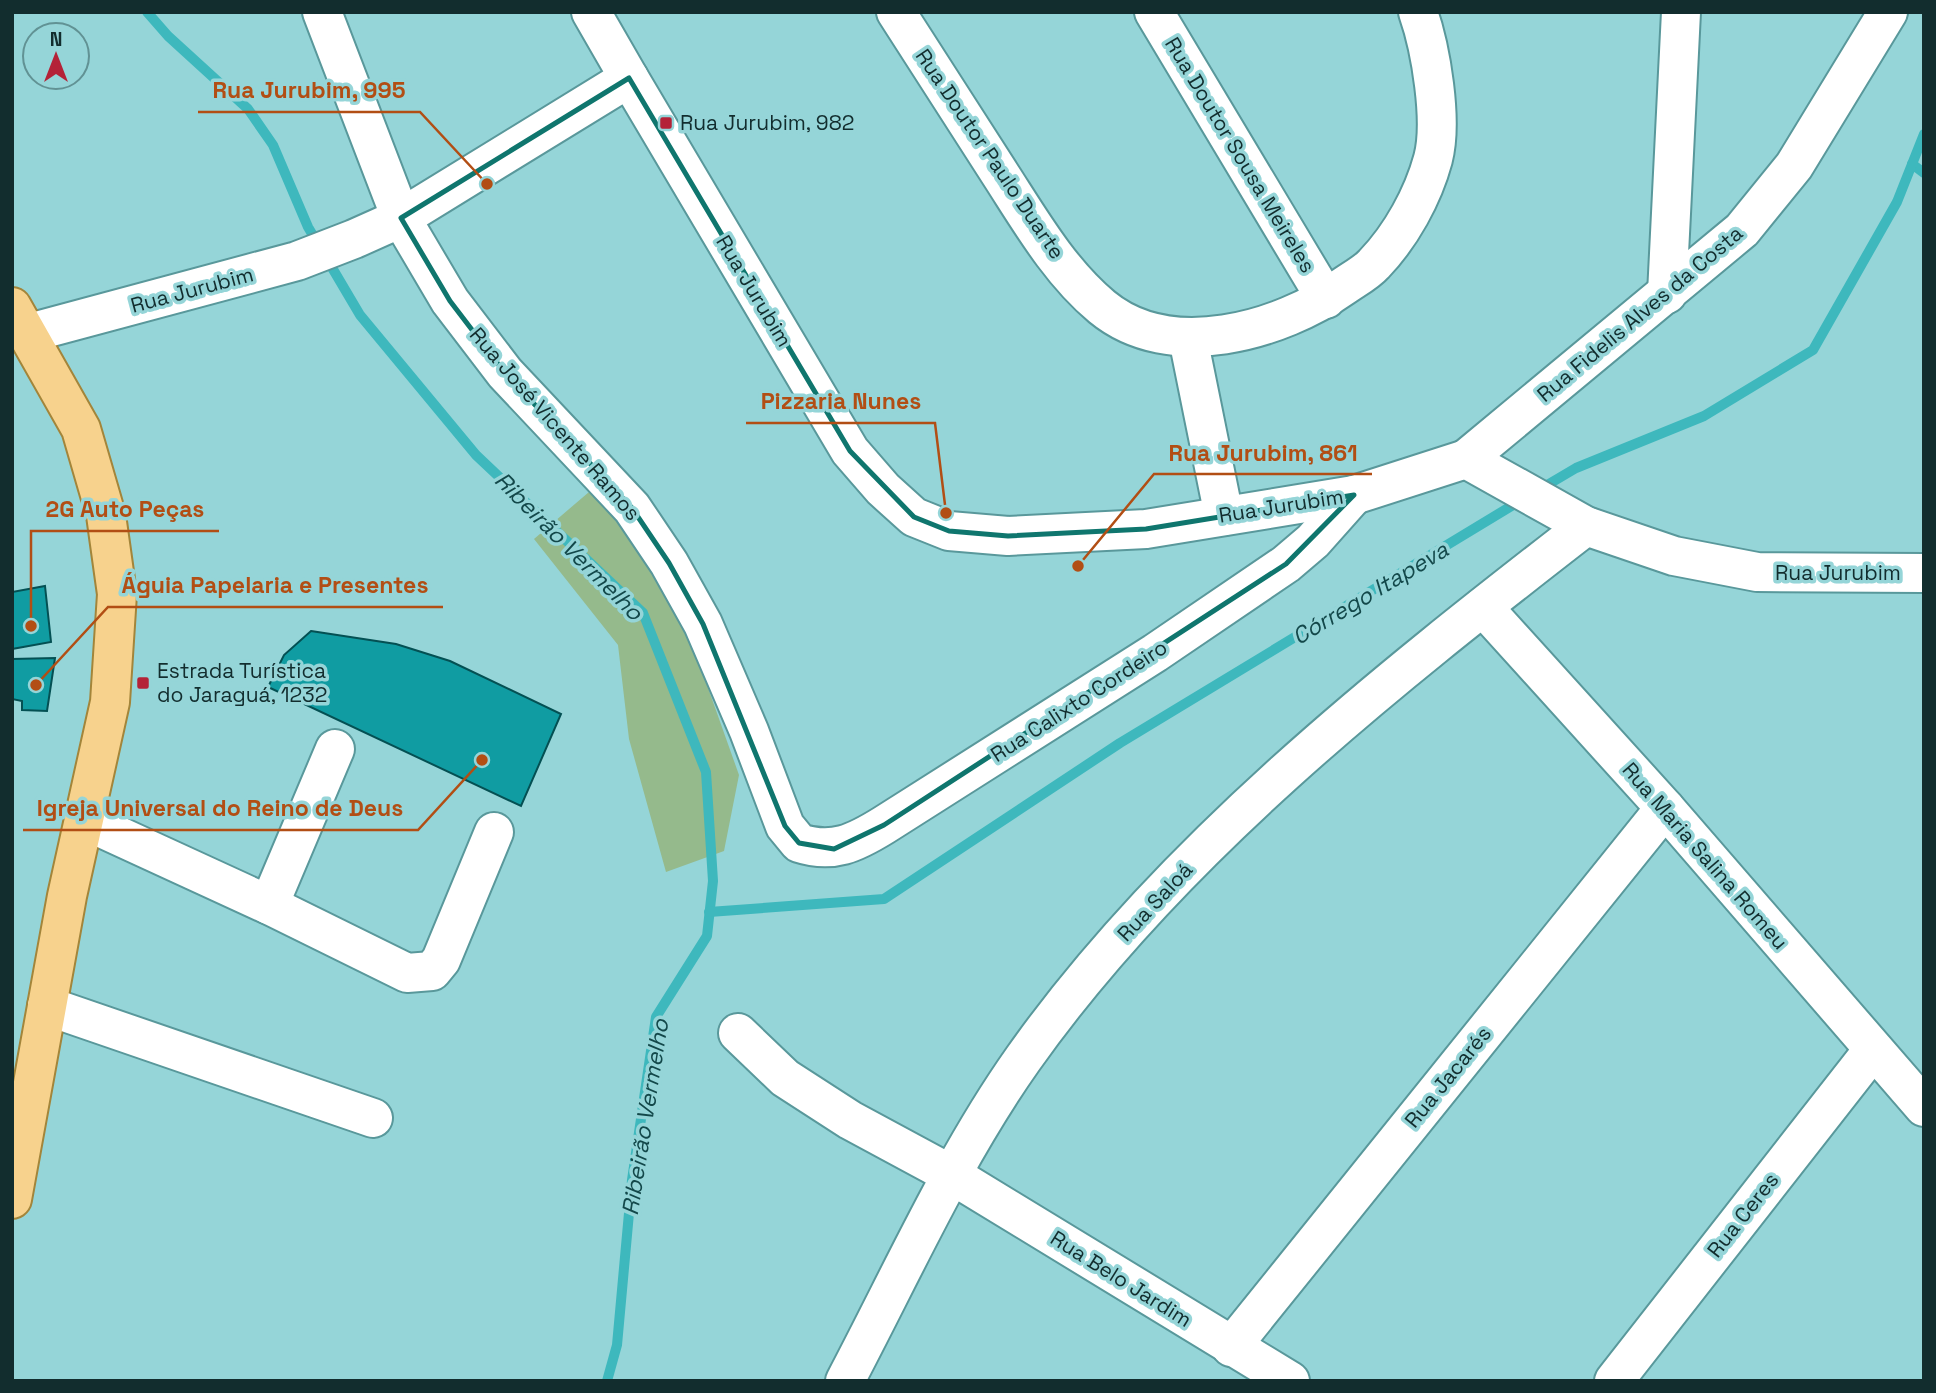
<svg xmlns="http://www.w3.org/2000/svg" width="1936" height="1393" font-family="'Space Grotesk',sans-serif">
	<rect width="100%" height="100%" fill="#95d5d8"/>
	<!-- green -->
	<path fill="#95ba8c" d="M589,492L633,523L675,595L739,775L724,851L666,872L629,739L618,645L534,539Z"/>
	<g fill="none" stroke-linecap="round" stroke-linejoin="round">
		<!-- stream -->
		<g stroke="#3eb8bd" stroke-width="10">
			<path d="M147,12L168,36L248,109L273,145L308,227L360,315L476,455L643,613L706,772L713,881L707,936L656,1017L632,1180L617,1345L607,1381"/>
			<path d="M1912,164L1924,173"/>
			<path d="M1537,491L1576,468L1704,416L1813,350L1897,202L1924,134"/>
			<path d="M709,912L884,899L1120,743L1523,499"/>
		</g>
	</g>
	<!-- building -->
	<g fill="#109ca2" stroke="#045053" stroke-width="2">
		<path d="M45,586L51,642L12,649V592Z"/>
		<path d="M311,631L396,644L450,661L561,714L521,806L268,687L284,655Z"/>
		<path d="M55,658L47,711L22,710V701L12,699V659Z"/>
	</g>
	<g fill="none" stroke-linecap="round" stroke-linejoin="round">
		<defs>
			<g id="minor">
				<path d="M322,12L401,218L450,301L505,373L632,508L669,563L703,624L749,731L785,826L799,843C833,854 855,843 884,825L1155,653L1286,564L1313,541L1354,495"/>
				<path d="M591,12L629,78"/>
				<path d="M896,12C931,67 967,122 1002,177C1031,222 1060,272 1102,307C1170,363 1280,331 1344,286C1354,279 1366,273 1374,264C1401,236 1423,196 1433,159C1443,121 1431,49 1418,12"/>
				<path d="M1154,12L1326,299"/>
				<path d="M1667,294L1681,12"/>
				<path d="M29,333L297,261L354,239L401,218L629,78L850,451L883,489L914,517L949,531L1008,536L1146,529L1354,495L1466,459L1586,526L1674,556L1757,572L1924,573"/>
				<path d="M1188,338L1224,516"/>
				<path d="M1466,459L1742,230L1794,166L1888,12"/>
				<path d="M1483,607L1665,808L1924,1107"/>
				<path d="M335,749L269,905L407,973L432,971L441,960L494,832"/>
				<path d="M84,820L269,905"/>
				<path d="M47,1006L373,1118"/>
				<path d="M738,1033L785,1078L850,1120L952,1175L1290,1381"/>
				<path d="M1231,1347L1665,808"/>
				<path d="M845,1381C902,1273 953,1158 1023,1059C1170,851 1386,681 1586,526"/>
				<path d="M1614,1381L1873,1050"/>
			</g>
			<path id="major" d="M12,307L81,429L106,515L117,594L110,702L67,896L12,1199"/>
		</defs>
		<!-- minor casing -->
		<use href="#minor" stroke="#59989b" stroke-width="42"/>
		<!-- major casing -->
		<use href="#major" stroke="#a3853a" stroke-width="42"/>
		<!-- minor -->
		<use href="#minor" stroke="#fff" stroke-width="38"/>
		<!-- major -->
		<use href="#major" stroke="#f7d28d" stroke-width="38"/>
	</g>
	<!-- marked area -->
	<path fill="none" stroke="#0f766e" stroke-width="5" stroke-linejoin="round" d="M629,78L850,451L914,517L949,531L1008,536L1146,529L1354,495L1286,564L884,825L834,849L799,843L785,826L703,624L669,563L632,508L505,373L450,301L401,218Z"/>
	<!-- markers -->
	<g fill="#b42237" stroke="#95d5d8" stroke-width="2.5">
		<rect x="659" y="116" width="14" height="14" rx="3.5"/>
		<rect x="136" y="676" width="14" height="14" rx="3.5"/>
	</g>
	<g text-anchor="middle" stroke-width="7" stroke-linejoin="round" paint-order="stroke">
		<!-- poi labels -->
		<g font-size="21" fill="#122d2e" stroke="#95d5d8" text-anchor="start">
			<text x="680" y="130">Rua Jurubim, 982</text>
			<text x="157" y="678">Estrada Turística<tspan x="157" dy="24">do Jaraguá, 1232</tspan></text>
		</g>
		<!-- street labels -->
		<g font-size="21" fill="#122d2e" stroke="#95d5d8">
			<text transform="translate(990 154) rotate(56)" y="7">Rua Doutor Paulo Duarte</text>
			<text transform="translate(1240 155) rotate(59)" y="7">Rua Doutor Sousa Meireles</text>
			<text transform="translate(192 290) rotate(-15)" y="7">Rua Jurubim</text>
			<text transform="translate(754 291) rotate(59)" y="7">Rua Jurubim</text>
			<text transform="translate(1640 314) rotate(-40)" y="7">Rua Fidelis Alves da Costa</text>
			<text transform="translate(555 424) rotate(49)" y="7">Rua José Vicente Ramos</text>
			<text transform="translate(1281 506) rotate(-9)" y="7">Rua Jurubim</text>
			<text x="1838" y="580">Rua Jurubim</text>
			<text transform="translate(1079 701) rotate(-33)" y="7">Rua Calixto Cordeiro</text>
			<text transform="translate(1705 856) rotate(49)" y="7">Rua Maria Salina Romeu</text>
			<text transform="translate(1155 902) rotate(-47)" y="7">Rua Saloá</text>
			<text transform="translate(1448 1077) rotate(-51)" y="7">Rua Jacarés</text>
			<text transform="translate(1743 1215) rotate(-52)" y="7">Rua Ceres</text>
			<text transform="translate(1121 1279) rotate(32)" y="7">Rua Belo Jardim</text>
		</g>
		<!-- water labels -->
		<g font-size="23" font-style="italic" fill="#13484a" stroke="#95d5d8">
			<text transform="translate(569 546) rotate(45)" y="8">Ribeirão Vermelho</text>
			<text transform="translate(1370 593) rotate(-31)" y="8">Córrego Itapeva</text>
			<text transform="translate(645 1117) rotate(-81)" y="8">Ribeirão Vermelho</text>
		</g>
	</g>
	<!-- callouts -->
	<path fill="none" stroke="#b24e14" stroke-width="2.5" d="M487 184L420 112H198M946 513L935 423H746M1078 566L1154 474H1372M31 626L31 531H219M36 685L108 607H443M482 760L418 830H23"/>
	<g fill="#b24e14" stroke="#95d5d8" stroke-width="2.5">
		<circle cx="487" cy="184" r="7"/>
		<circle cx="946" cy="513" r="7"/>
		<circle cx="1078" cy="566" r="7"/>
		<circle cx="31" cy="626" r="7"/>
		<circle cx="36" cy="685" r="7"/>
		<circle cx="482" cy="760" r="7"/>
	</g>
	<g font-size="23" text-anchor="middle" font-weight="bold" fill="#b24e14" stroke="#95d5d8" stroke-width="7" stroke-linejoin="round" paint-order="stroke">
		<text x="309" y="98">Rua Jurubim, 995</text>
		<text x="841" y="409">Pizzaria Nunes</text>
		<text x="1263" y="461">Rua Jurubim, 861</text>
		<text x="125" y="517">2G Auto Peças</text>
		<text x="275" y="593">Águia Papelaria e Presentes</text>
		<text x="220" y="816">Igreja Universal do Reino de Deus</text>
	</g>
	<!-- border -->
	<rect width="1936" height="1393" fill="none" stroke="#122d2e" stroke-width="28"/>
	<!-- north arrow -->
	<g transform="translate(56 56)"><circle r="33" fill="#95d5d8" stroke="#619294" stroke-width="2"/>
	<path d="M0-5L12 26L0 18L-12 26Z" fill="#b42237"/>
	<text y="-10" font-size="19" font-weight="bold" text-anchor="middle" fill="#122d2e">N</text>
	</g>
</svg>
